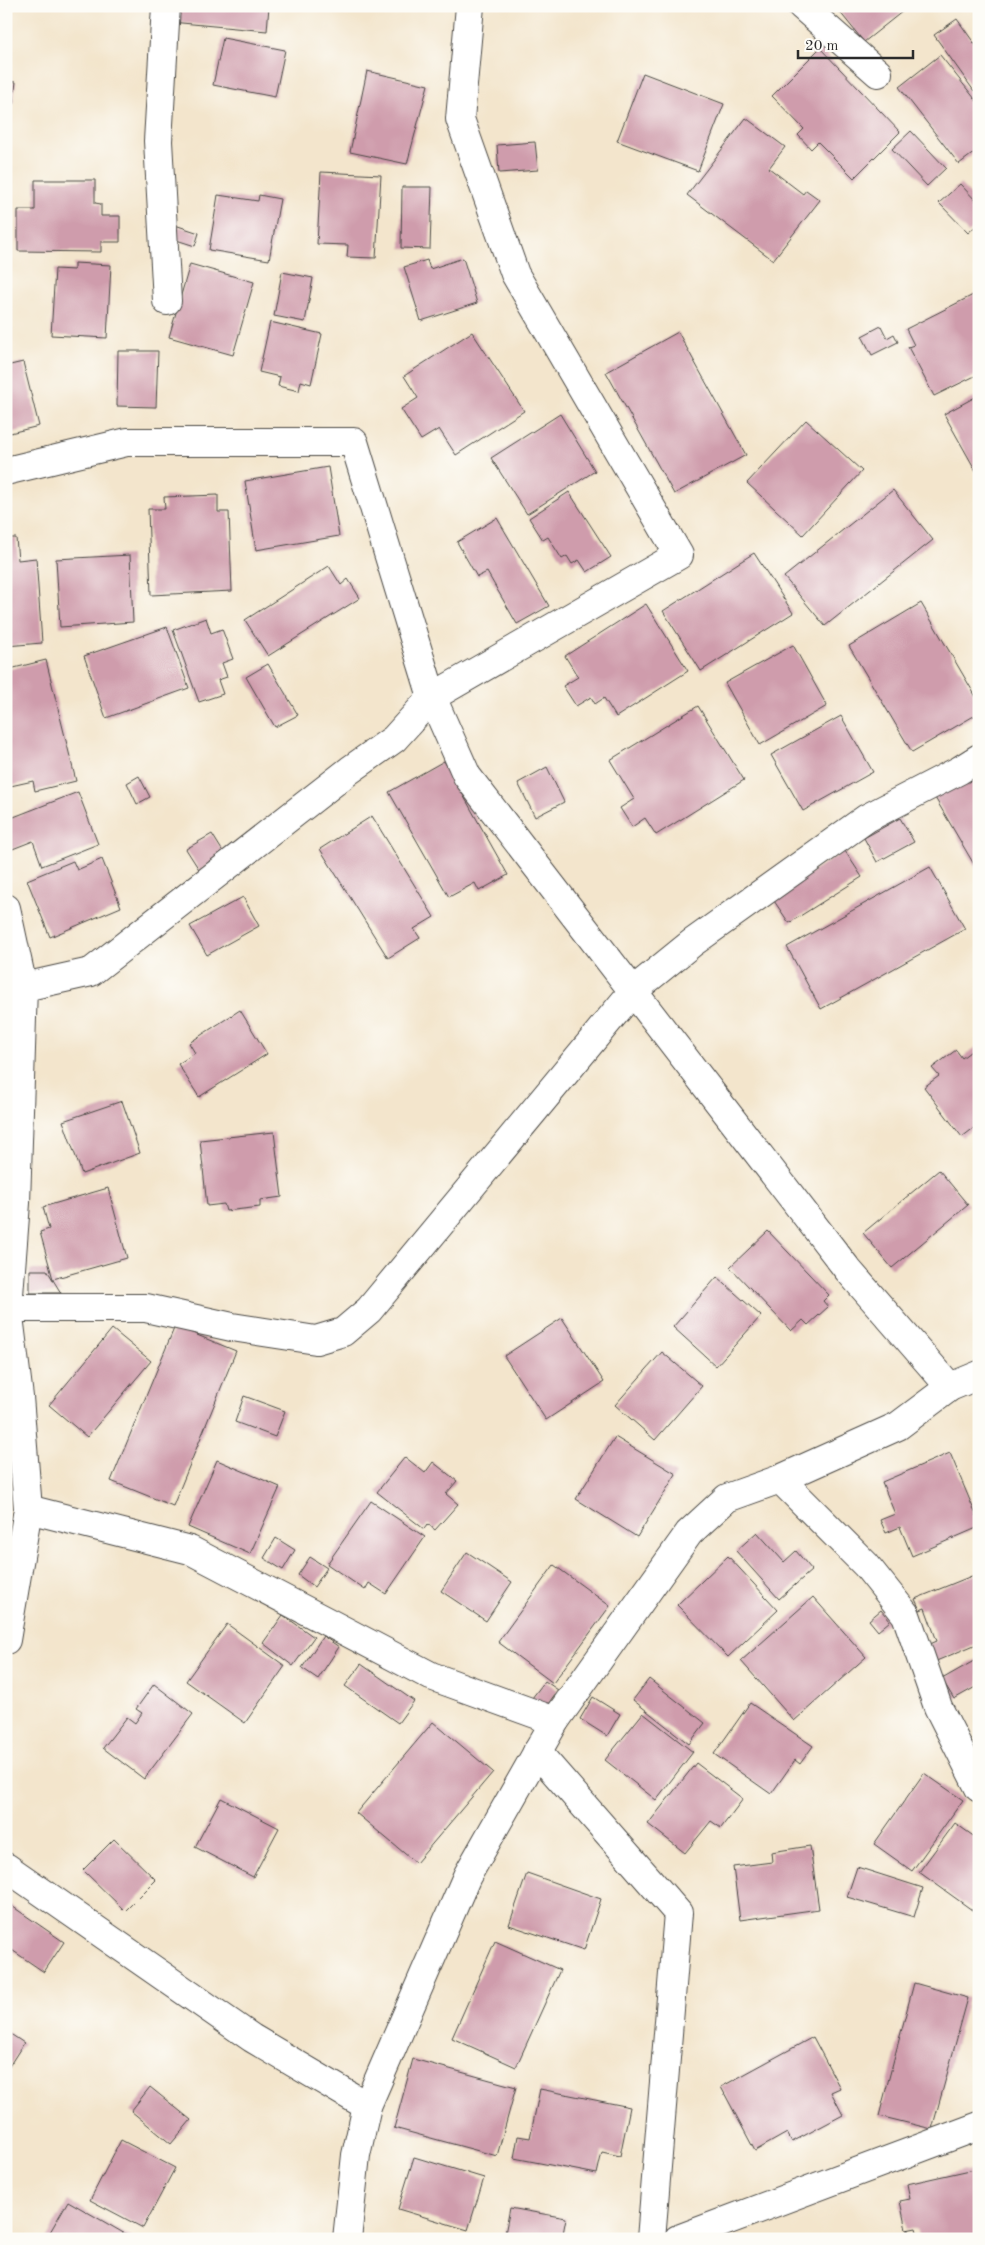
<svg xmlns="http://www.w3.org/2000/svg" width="985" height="2245" font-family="'Old Standard TT',serif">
	<rect width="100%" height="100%" fill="#fdfcf7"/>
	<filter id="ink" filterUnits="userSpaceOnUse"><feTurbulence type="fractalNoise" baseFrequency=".02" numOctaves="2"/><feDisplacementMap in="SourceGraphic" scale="10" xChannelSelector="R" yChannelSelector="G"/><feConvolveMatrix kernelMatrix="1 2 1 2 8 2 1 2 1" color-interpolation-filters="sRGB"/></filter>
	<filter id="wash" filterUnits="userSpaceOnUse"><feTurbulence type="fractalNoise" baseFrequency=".0096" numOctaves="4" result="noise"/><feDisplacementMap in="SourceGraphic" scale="20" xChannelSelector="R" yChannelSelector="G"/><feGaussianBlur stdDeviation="1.12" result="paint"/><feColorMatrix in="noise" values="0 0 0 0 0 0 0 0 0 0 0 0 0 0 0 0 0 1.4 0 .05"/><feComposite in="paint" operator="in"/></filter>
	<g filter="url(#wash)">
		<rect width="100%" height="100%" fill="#f3e5cc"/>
		<g id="blocks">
			<!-- building -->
			<g fill="#cf9cac">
				<path d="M172,6H269L267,31L171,22Z"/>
				<path d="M835,6H899L903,11L864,42Z"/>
				<path d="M957,19L979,50V88L974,91L934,35Z"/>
				<path d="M223,38L285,50L275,97L213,85Z"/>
				<path d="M820,48L900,132L854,178L818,142L811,149L798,135L804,129L772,96Z"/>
				<path d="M940,55L979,104V149L959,164L899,87Z"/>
				<path d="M367,71L428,85L407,164L350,152Z"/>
				<path d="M643,73L724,104L698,171L617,141Z"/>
				<path d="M6,81L16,82L13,104L6,103Z"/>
				<path d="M746,118L785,147L769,168L803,194L806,190L820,200L773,260L687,195Z"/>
				<path d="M911,131L946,168L927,186L892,149Z"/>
				<path d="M535,142L538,170L499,173L497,145Z"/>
				<path d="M321,172L381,175L376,258L347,257L348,245L317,244Z"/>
				<path d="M35,180H95V203L101,204V216H120V242H101V252L18,251V210H35Z"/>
				<path d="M960,184L979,204V223L968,233L939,203Z"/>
				<path d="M402,187H432L430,249L401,248Z"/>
				<path d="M218,195L258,201L259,195L280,199L269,260L209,250Z"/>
				<path d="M172,224L199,233L195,246L167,237Z"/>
				<path d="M463,258L477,303L421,321L404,267L427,260L430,269Z"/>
				<path d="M74,263L111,265L107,338L51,335L55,269L74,270Z"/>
				<path d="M190,264L254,282L233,355L169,337Z"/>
				<path d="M282,272L313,278L305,322L274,316Z"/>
				<path d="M979,292V374L934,396L908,347L914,345L906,329Z"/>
				<path d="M270,322L322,334L311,384L301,381L299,391L278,386L280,377L259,372Z"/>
				<path d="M881,326L887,338L894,334L898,342L872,355L862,336Z"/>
				<path d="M472,332L524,411L456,455L439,429L421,440L401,409L418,398L404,376Z"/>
				<path d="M678,332L746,455L674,494L606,372Z"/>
				<path d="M118,351H158L156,407L117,406Z"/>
				<path d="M23,362L39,426L6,434V366Z"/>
				<path d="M979,395V470L976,471L944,414Z"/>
				<path d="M560,414L595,471L527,514L491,458Z"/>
				<path d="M806,420L862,471L803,535L747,483Z"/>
				<path d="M328,467L339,536L256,550L245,481Z"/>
				<path d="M893,490L933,540L825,626L784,577Z"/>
				<path d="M569,492L611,557L587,572L579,560L572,564L567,556L562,559L548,537L543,540L529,518Z"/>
				<path d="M218,495V512H229L232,591L151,595L148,509H165L164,497Z"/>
				<path d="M497,518L549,606L517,624L487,572L477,577L457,542Z"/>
				<path d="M6,538H16L18,560L36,558L42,643L6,646Z"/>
				<path d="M754,553L793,613L701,671L663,611Z"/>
				<path d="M130,555L133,622L60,627L56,559Z"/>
				<path d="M329,566L341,585L348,579L360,598L268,656L245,620Z"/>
				<path d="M921,603L979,702V713L912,752L849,646Z"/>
				<path d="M646,604L688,671L616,717L604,698L595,704L591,697L576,706L563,686L578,677L565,656Z"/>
				<path d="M206,618L211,633L222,629L233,659L222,663L227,677L218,680L223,694L199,702L173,630Z"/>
				<path d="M167,627L189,688L106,718L84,656Z"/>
				<path d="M793,645L827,706L760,745L725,683Z"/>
				<path d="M46,660L76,781L35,791L33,781L6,787V670Z"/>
				<path d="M268,664L298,715L275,727L246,677Z"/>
				<path d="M698,706L744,780L656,835L645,818L632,827L620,808L634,799L610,760Z"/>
				<path d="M841,716L873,772L803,811L771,755Z"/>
				<path d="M444,761L508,875L479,891L475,883L449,897L389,792Z"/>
				<path d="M547,767L564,802L535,817L518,783Z"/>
				<path d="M979,770V873L934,796Z"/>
				<path d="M139,776L150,797L137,804L127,783Z"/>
				<path d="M78,792L98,844L42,866L33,841L10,850L6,842V820Z"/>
				<path d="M372,816L434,917L414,929L420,938L388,958L320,849Z"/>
				<path d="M900,818L914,842L877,862L864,838Z"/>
				<path d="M212,834L225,855L200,871L186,849Z"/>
				<path d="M845,851L862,877L789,923L772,898Z"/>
				<path d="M102,859L121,907L50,937L27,880L73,861L77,870Z"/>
				<path d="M930,867L965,929L821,1009L787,947Z"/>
				<path d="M243,897L259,926L207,955L190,926Z"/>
				<path d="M240,1010L267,1054L199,1097L178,1064L195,1053L189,1043Z"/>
				<path d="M979,1045V1124L962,1137L924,1087L939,1076L932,1068L956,1050L962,1058Z"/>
				<path d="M122,1101L140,1153L82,1174L63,1121Z"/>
				<path d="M274,1132L282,1197L260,1200V1207L226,1211L224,1204L207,1206L200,1140Z"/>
				<path d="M939,1170L968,1205L892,1268L863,1233Z"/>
				<path d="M108,1188L127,1258L53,1279L40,1232L49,1229L43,1207Z"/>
				<path d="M768,1231L829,1295L823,1301L828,1307L808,1325L803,1320L791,1331L730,1267Z"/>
				<path d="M30,1270H47L61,1293H30Z"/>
				<path d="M717,1277L761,1316L716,1366L673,1327Z"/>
				<path d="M562,1318L604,1382L546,1420L504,1356Z"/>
				<path d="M175,1326L236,1351L173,1506L111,1481Z"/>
				<path d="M112,1329L151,1361L87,1437L49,1405Z"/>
				<path d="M662,1352L702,1386L655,1440L615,1405Z"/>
				<path d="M244,1396L285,1411L275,1437L235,1422Z"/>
				<path d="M615,1437L676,1474L637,1537L576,1499Z"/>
				<path d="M950,1453L979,1522V1527L912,1556L900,1527L886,1533L880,1520L895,1514L882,1482Z"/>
				<path d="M405,1457L425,1473L433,1462L457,1481L446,1494L458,1504L435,1530L428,1524L424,1529L377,1492Z"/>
				<path d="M217,1460L280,1487L250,1554L188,1527Z"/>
				<path d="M371,1501L425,1537L386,1594L369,1583L365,1590L327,1564Z"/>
				<path d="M757,1532L784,1562L796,1551L812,1570L779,1599L736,1551Z"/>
				<path d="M276,1538L295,1550L283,1570L264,1558Z"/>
				<path d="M467,1552L512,1582L486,1621L441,1591Z"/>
				<path d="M728,1556L778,1610L728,1657L677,1605Z"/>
				<path d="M310,1557L327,1568L314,1587L298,1575Z"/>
				<path d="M554,1565L610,1606L553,1683L498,1642Z"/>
				<path d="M979,1573V1643L934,1662L928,1645L937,1641L925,1608L920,1610L915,1599Z"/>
				<path d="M813,1597L866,1657L794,1721L741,1661Z"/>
				<path d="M881,1610L890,1621L878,1631L869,1620Z"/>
				<path d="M283,1615L314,1637L293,1666L263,1643Z"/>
				<path d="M227,1624L285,1666L245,1723L186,1681Z"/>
				<path d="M323,1636L339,1647L318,1679L302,1668Z"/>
				<path d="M979,1658V1685L954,1699L942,1679Z"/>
				<path d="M361,1664L414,1701L398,1723L345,1686Z"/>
				<path d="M649,1679L705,1723L689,1744L633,1700Z"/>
				<path d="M545,1681L558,1690L545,1708L532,1698Z"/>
				<path d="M154,1684L193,1714L144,1779L103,1748L127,1717L135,1723L142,1713L136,1709Z"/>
				<path d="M593,1697L620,1714L607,1736L580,1719Z"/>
				<path d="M750,1703L813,1746L800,1764L795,1760L771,1794L714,1754Z"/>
				<path d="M643,1713L693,1752L656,1800L605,1760Z"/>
				<path d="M433,1722L493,1772L416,1863L356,1813Z"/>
				<path d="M696,1763L743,1799L721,1828L711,1821L685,1853L648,1824Z"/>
				<path d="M924,1773L963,1800L912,1871L874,1844Z"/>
				<path d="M221,1798L279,1828L253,1877L195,1847Z"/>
				<path d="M955,1823L979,1840V1915L919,1872Z"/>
				<path d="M114,1839L156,1880L125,1911L83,1870Z"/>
				<path d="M810,1846L819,1909L740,1920L733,1867L772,1862L771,1852Z"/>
				<path d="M857,1867L923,1888L914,1917L847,1897Z"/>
				<path d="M527,1873L601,1899L584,1950L509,1925Z"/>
				<path d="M6,1902L64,1942L44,1972L6,1946Z"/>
				<path d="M495,1941L560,1970L516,2067L452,2038Z"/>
				<path d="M914,1983L968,1998L932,2129L879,2116Z"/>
				<path d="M6,2031L24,2043L6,2071Z"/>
				<path d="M813,2037L840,2088L831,2092L843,2115L792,2142L787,2133L755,2151L721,2087Z"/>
				<path d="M413,2059L516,2087L497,2156L394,2128Z"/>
				<path d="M150,2087L191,2120L171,2144L131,2111Z"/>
				<path d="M540,2089L630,2107L620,2156L602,2152L597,2174L514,2158L518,2136L530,2138Z"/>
				<path d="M121,2140L175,2168L143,2228L90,2200Z"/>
				<path d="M414,2157L484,2178L468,2230L398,2209Z"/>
				<path d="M979,2168V2239H919L916,2228L906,2230L900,2201L910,2199L907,2184Z"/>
				<path d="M68,2201L134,2239H46Z"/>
				<path d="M510,2208L566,2218L562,2239H504Z"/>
			</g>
		</g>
	</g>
	<g filter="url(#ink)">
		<use href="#blocks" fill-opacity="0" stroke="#494743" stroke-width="1"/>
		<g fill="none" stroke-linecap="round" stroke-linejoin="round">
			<defs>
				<g id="minor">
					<path d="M166,6L158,141L167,301"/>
					<path d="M802,6L878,73"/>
					<path d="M6,471L127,442H354L432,697L679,555L515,274L460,119L470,6"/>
					<path d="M6,908L23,987L16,1203L8,1308L19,1397L28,1509L6,1640"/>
					<path d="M6,991L91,972L350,770L394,739L432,697L467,776L848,1270L950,1387"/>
					<path d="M8,1308H146L232,1327L316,1340L343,1332L369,1310L634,990L692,943L867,818L960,770L979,758"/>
					<path d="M780,1479L898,1426L950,1387L979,1375"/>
					<path d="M28,1509L190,1550L431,1676L555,1721"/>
					<path d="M537,1752L678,1913L651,2239"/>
					<path d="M6,1867L252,2038L367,2106"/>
					<path d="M347,2239L356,2155L367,2106L467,1876L555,1721L689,1533L727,1498L780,1479L866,1565L906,1615L938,1707L979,1788"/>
					<path d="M678,2239L979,2126"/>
				</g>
			</defs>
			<!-- minor casing -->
			<use href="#minor" stroke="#494743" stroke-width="30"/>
			<!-- minor -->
			<use href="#minor" stroke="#fff" stroke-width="28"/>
		</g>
	</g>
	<!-- margin -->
	<rect width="985" height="2245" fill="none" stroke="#fdfcf7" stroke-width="25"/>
	<!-- scale -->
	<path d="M798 50v8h115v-8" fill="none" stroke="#2b2b2b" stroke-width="2.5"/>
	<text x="805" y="50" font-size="15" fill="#2b2b2b" stroke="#fdfcf7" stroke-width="4" paint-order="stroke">20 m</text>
</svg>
